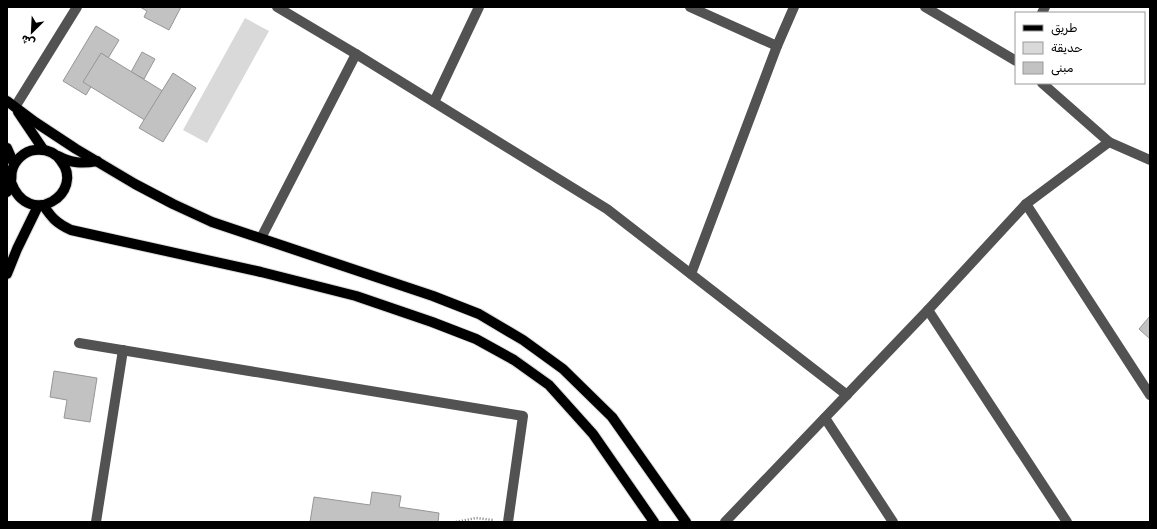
<svg xmlns="http://www.w3.org/2000/svg" width="1157" height="529" font-family="Rubik,'Noto Naskh Arabic',sans-serif">
	<rect width="100%" height="100%" fill="#fff"/>
	<!-- green -->
	<path fill="#d9d9d9" d="M245,18L269,31L207,143L183,130Z"/>
	<!-- building -->
	<g fill="#c2c2c2" stroke="#969696">
		<path d="M140,7H181L169,30L144,17L147,11Z"/>
		<path d="M96,26L119,40L86,95L63,81Z"/>
		<path d="M142,52L155,59L144,79L131,72Z"/>
		<path d="M101,53L174,98L156,127L83,82Z"/>
		<path d="M173,73L196,88L163,142L139,128Z"/>
		<path d="M1150,316V339L1139,329Z"/>
		<path d="M54,371L97,378L90,422L64,418L67,400L50,397Z"/>
		<path d="M372,492L401,496L399,507L439,513L438,522H310L314,497L370,505Z"/>
	</g>
	<g fill="none" stroke-linecap="round" stroke-linejoin="round">
		<defs>
			<g id="major">
				<path d="M7,101L35,122L76,149L135,184L173,204L212,222L433,296L479,314L523,340L563,369L612,417L686,522"/>
				<path d="M18,112L43,149"/>
				<path d="M7,148L14,164"/>
				<path d="M58,156C71,163 82,164 97,161"/>
				<path d="M7,192C9,188 11,184 11,181C12,178 11,174 12,171C14,161 24,151 35,150C46,149 55,152 61,161C86,192 29,231 11,182"/>
				<path d="M43,205C52,218 56,223 71,230L261,272L356,296L432,322L476,339L514,360L549,385L593,434L654,522"/>
				<path d="M7,274L17,249L38,206"/>
			</g>
		</defs>
		<!-- major casing -->
		<use href="#major" stroke="#dbdbdb" stroke-width="12"/>
		<!-- path -->
		<path stroke="#747474" stroke-width="2.5" stroke-dasharray="1 2" stroke-linecap="butt" d="M456,522L476,518L493,520"/>
		<!-- minor -->
		<g stroke="#525252" stroke-width="10">
			<path d="M277,7L356,54L607,209L847,395"/>
			<path d="M690,7L777,46L794,7"/>
			<path d="M925,7L1016,61"/>
			<path d="M1042,13L1045,7"/>
			<path d="M1042,83L1109,142L1150,160"/>
			<path d="M434,102L479,7"/>
			<path d="M15,107L77,7"/>
			<path d="M1026,204L1150,395"/>
			<path d="M261,238L356,54"/>
			<path d="M691,274L777,46"/>
			<path d="M928,310L1067,522"/>
			<path d="M79,343L523,416L508,522"/>
			<path d="M825,418L893,522"/>
			<path d="M96,522L123,350"/>
			<path d="M725,522L928,310L1026,204L1109,142"/>
		</g>
		<!-- major -->
		<use href="#major" stroke="#000" stroke-width="10"/>
	</g>
	<!-- border -->
	<rect width="1157" height="529" fill="none" stroke="#000000" stroke-width="16"/>
	<!-- legend -->
	<rect x="1015" y="12" width="130" height="72" fill="#ffffff" stroke="#999999"/>
	<rect x="1023" y="25" width="20" height="6" fill="#000000" stroke="#999999"/>
	<text x="1051" y="32" font-size="12" fill="#000000">طريق</text>
	<rect x="1023" y="42" width="20" height="12" fill="#d9d9d9" stroke="#999999"/>
	<text x="1051" y="52" font-size="12" fill="#000000">حديقة</text>
	<rect x="1023" y="62" width="20" height="12" fill="#c2c2c2" stroke="#999999"/>
	<text x="1051" y="72" font-size="12" fill="#000000">مبنى</text>
	<!-- north arrow -->
	<g transform="translate(32 32) rotate(204)" stroke="#ffffff" stroke-width="3" paint-order="stroke">
	<path d="M0-3L7 15L0 10L-7 15Z" fill="#000000"/>
	<text y="-6" font-size="11" font-weight="bold" text-anchor="middle" fill="#000000">ش</text>
	</g>
</svg>
